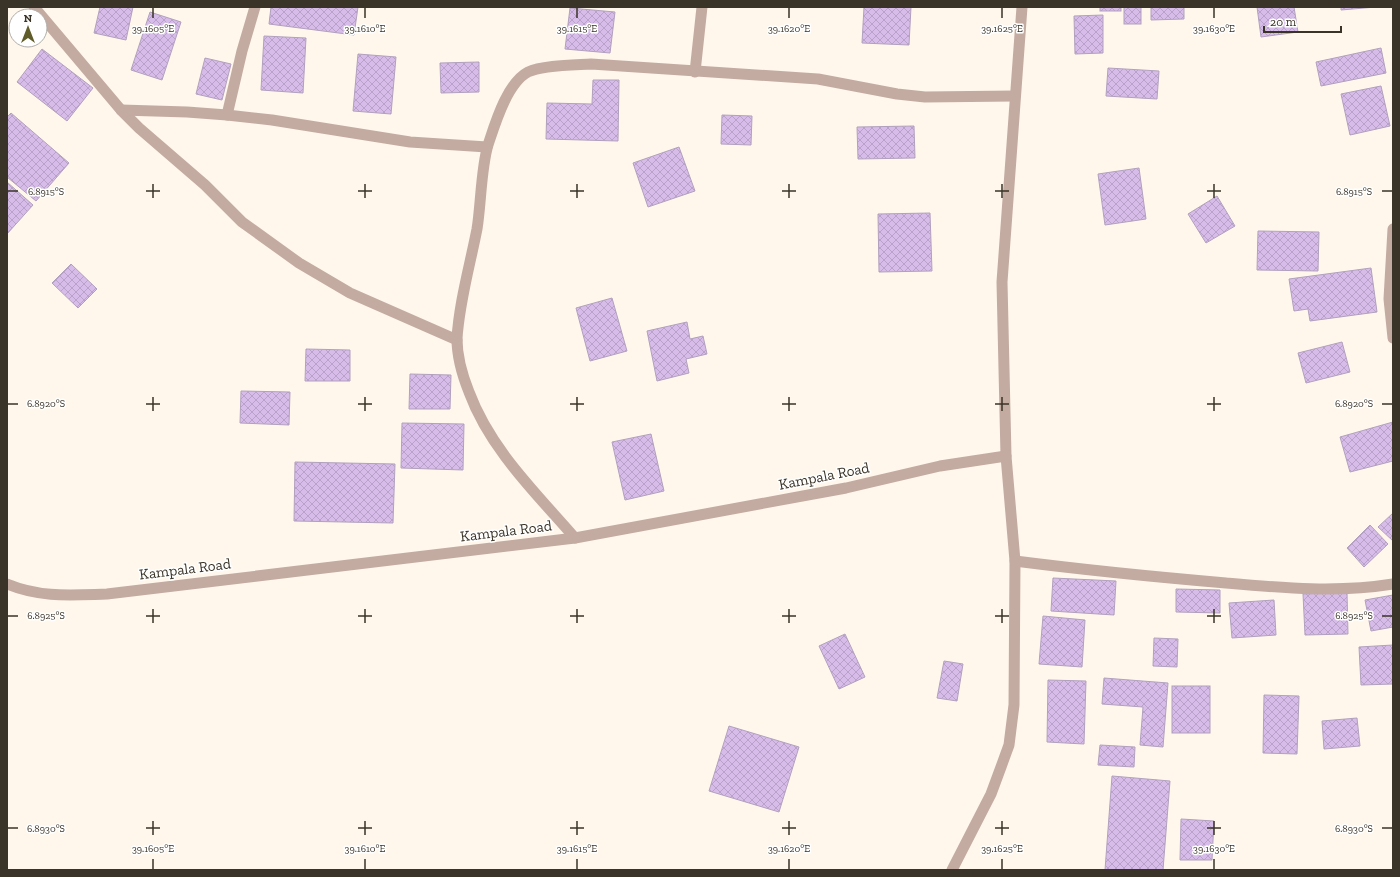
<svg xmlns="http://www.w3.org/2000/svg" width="1400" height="877" font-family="'Zilla Slab',serif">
	<defs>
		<pattern id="building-cross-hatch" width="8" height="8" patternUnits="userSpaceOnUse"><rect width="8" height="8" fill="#d7bcea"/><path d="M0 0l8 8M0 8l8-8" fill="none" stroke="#b9a2c9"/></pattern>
	</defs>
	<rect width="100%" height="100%" fill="#fff7eb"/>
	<!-- building -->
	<g fill="url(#building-cross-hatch)" stroke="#b2a1be">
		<path d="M100,7H133L126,40L94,33Z"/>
		<path d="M271,7H358L354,35L269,24Z"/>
		<path d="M864,7H911L909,45L862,43Z"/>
		<rect x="1100" y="7" width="21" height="4"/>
		<rect x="1124" y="7" width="17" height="17"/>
		<path d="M1151,7H1184V19L1151,20Z"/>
		<path d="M1257,7H1294L1298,32L1261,37Z"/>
		<path d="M1341,7H1376L1341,10Z"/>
		<path d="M570,8L615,12L610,53L565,49Z"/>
		<path d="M150,12L181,22L162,80L131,70Z"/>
		<path d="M1103,15V53L1075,54L1074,16Z"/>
		<path d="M264,36L306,38L303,93L261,90Z"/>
		<path d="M1381,48L1386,73L1321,86L1316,62Z"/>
		<path d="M42,49L93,88L67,121L17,82Z"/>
		<path d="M358,54L396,57L391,114L353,111Z"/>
		<path d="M205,58L231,64L222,100L196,94Z"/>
		<path d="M479,62V92L441,93L440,63Z"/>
		<path d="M1108,68L1159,71L1157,99L1106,96Z"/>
		<path d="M593,80H619L618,141L546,139L547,103L592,104Z"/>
		<path d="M1381,86L1390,126L1350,135L1341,94Z"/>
		<path d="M11,113L69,163L36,201L7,177V117Z"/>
		<path d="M722,115L752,116L751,145L721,144Z"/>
		<path d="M914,126L915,158L858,159L857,127Z"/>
		<path d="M679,147L695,191L648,207L633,163Z"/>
		<path d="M1139,168L1146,219L1105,225L1098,174Z"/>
		<path d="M7,182L33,205L7,234Z"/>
		<path d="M1217,196L1235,226L1206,243L1188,214Z"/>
		<path d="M930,213L932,271L879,272L878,214Z"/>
		<path d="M1258,231L1319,232L1318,271L1257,270Z"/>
		<path d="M71,264L97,289L78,308L52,283Z"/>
		<path d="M1371,268L1377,312L1310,321L1308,309L1294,311L1289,279Z"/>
		<path d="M612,298L627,351L590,361L576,308Z"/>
		<path d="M687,322L690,339L703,336L707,354L686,359L689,373L657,381L647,331Z"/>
		<path d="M1342,342L1350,372L1306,383L1298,353Z"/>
		<path d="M306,349L350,350V381H305Z"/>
		<path d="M410,374L451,375L450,409H409Z"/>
		<path d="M241,391L290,392L289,425L240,423Z"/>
		<path d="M1393,422V461L1350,472L1340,437Z"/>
		<path d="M402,423L464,424L463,470L401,468Z"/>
		<path d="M651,434L664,491L625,500L612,442Z"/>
		<path d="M295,462L395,464L393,523L294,521Z"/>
		<path d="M1393,513V541L1378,527Z"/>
		<path d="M1370,525L1388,544L1364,567L1347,548Z"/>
		<path d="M1053,578L1116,581L1114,615L1051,611Z"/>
		<path d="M1176,589L1220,590V613L1176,612Z"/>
		<path d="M1347,592L1348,634L1305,635L1303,594Z"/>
		<path d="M1393,595V627L1371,631L1365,600Z"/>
		<path d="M1274,600L1276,635L1232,638L1229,603Z"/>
		<path d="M1043,616L1085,620L1082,667L1039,664Z"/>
		<path d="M845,634L865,677L839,689L819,646Z"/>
		<path d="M1154,638L1178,639L1177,667L1153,666Z"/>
		<path d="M1393,645V684L1361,685L1359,647Z"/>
		<path d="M944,661L963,664L957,701L937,698Z"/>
		<path d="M1104,678L1168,683L1163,747L1140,745L1143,707L1102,704Z"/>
		<path d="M1048,680L1086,681L1084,744L1047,742Z"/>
		<rect x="1172" y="686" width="38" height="47"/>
		<path d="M1264,695L1299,696L1297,754L1263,753Z"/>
		<path d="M1357,718L1360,746L1324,749L1322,721Z"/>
		<path d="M729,726L799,747L779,812L709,791Z"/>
		<path d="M1100,745L1135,747L1134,767L1098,765Z"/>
		<path d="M1112,776L1170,781L1163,870H1105Z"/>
		<path d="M1181,819L1214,821L1212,860H1180Z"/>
	</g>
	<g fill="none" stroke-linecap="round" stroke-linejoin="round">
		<!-- minor -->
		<g stroke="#c4aba2" stroke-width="11">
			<path d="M34,7L121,110L139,128L205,185L242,222L299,263L350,293L457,340"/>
			<path d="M695,72L702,7"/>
			<path d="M121,110L187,112L227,115L272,120L410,142L487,147"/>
			<path d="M227,115L242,51L255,7"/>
			<path d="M1393,229L1389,299L1393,338"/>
			<path d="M575,538C536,493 490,449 469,392C463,377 457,356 457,339C459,303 470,265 477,229C481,205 481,168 488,145C495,124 507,83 528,72C542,65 575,65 591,64L818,79L897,94L925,97L1015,96"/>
			<path d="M1015,561C1085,570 1156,577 1226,583C1283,588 1337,593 1393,584"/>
			<path d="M7,584C41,598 71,595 107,594L575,538L846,488L940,466L1006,456"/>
			<path d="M952,870L991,794L1001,767L1009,745L1014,705L1015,561L1006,456L1002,282L1022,7"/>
		</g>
	</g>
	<!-- ticks -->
	<path fill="none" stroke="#3a3327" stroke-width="1.5" d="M153,8V18M365,8V18M577,8V18M789,8V18M1002,8V18M1214,8V18M153,184V198M365,184V198M577,184V198M789,184V198M1002,184V198M1214,184V198M8,191H18M146,191H160M358,191H372M570,191H584M782,191H796M995,191H1009M1207,191H1221M1382,191H1392M153,397V411M365,397V411M577,397V411M789,397V411M1002,397V411M1214,397V411M8,404H18M146,404H160M358,404H372M570,404H584M782,404H796M995,404H1009M1207,404H1221M1382,404H1392M153,609V623M365,609V623M577,609V623M789,609V623M1002,609V623M1214,609V623M8,616H18M146,616H160M358,616H372M570,616H584M782,616H796M995,616H1009M1207,616H1221M1382,616H1392M153,821V835M365,821V835M577,821V835M789,821V835M1002,821V835M1214,821V835M8,828H18M146,828H160M358,828H372M570,828H584M782,828H796M995,828H1009M1207,828H1221M1382,828H1392M153,859V869M365,859V869M577,859V869M789,859V869M1002,859V869M1214,859V869"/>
	<g text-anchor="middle" stroke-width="3" stroke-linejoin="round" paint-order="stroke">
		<!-- street labels -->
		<g font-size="15" fill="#3a3327" stroke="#fff">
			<text transform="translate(824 476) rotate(-11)" y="5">Kampala Road</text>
			<text transform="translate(506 531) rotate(-7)" y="5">Kampala Road</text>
			<text transform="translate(185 569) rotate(-7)" y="5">Kampala Road</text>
		</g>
	</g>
	<g font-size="10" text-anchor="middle" fill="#3a3327" stroke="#fff" stroke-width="3" stroke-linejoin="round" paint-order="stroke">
		<text x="153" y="32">39.1605°E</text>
		<text x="365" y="32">39.1610°E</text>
		<text x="577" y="32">39.1615°E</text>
		<text x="789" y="32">39.1620°E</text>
		<text x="1002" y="32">39.1625°E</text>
		<text x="1214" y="32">39.1630°E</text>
		<text x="46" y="195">6.8915°S</text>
		<text x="1354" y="195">6.8915°S</text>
		<text x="46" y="407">6.8920°S</text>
		<text x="1354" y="407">6.8920°S</text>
		<text x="46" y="619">6.8925°S</text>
		<text x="1354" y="619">6.8925°S</text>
		<text x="46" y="832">6.8930°S</text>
		<text x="1354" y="832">6.8930°S</text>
		<text x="153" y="852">39.1605°E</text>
		<text x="365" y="852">39.1610°E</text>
		<text x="577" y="852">39.1615°E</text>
		<text x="789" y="852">39.1620°E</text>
		<text x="1002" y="852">39.1625°E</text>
		<text x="1214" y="852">39.1630°E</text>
	</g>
	<!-- border -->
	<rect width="1400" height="877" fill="none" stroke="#3a3327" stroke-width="16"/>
	<!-- north arrow -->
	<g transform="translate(28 28)"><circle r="19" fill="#ffffff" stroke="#b0ada9"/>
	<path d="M0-3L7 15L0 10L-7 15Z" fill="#605c29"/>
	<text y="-6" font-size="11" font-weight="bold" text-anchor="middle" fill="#3a3327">N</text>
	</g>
	<!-- scale -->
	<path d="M1264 26v6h77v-6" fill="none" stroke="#3a3327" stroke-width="2"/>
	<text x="1270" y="26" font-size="12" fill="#3a3327" stroke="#ffffff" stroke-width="3" paint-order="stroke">20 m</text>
</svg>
